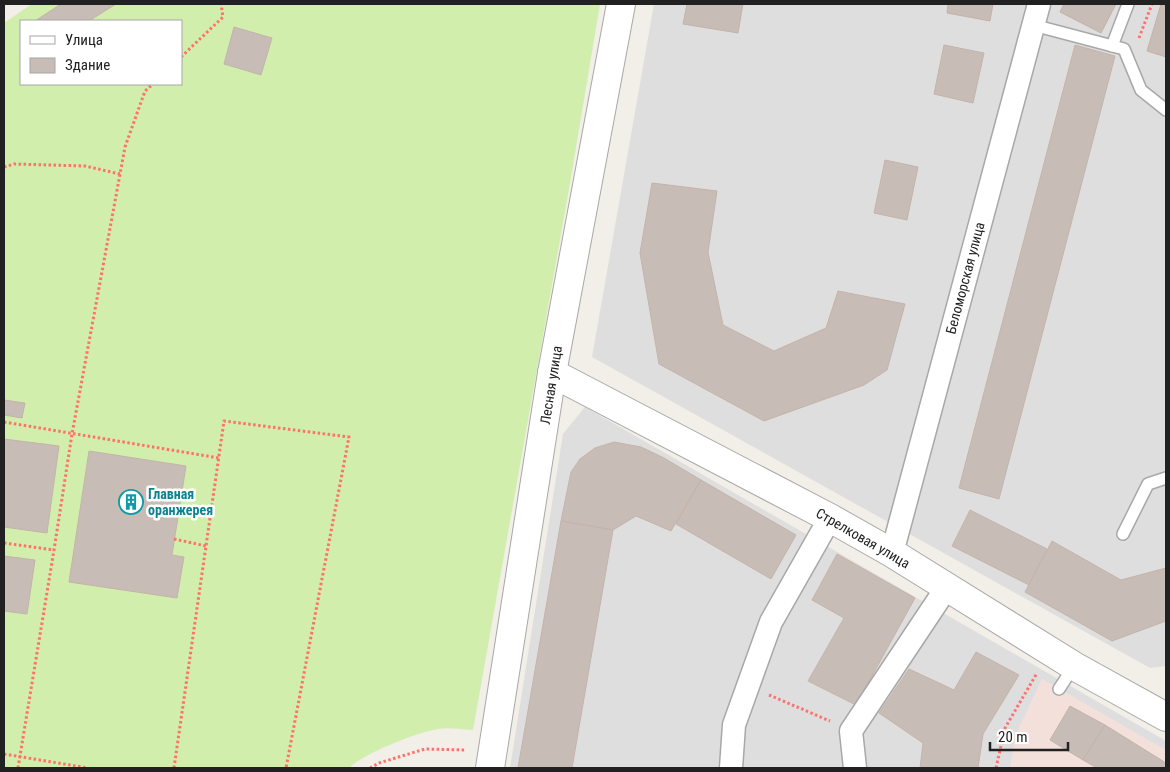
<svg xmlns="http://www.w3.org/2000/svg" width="1170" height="772" font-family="'Roboto Condensed',sans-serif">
	<rect width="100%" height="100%" fill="#f2eee8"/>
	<!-- residential -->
	<g fill="#dfdede">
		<path d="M654,4H1166V666L1150,668L592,357Z"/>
		<path d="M585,407L1166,741V768H510L563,434Z"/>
	</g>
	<!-- military -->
	<path fill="#f4e0db" d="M1042,679L1166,750V768H1010L1015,736Z"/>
	<!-- grass -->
	<path fill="#d1eeac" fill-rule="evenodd" d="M32,4H600L569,189L473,730C462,729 449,727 438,729C417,732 363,754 349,768H4V23ZM21,21H181V84H21Z"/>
	<!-- building -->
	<g fill="#c7bdb6" stroke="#c5b3a9">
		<path d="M61,4H116L89,21H35Z"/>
		<path d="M687,4H743L738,33L683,24Z"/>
		<path d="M948,4H993L990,21L947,13Z"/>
		<path d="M1064,4H1116L1101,33L1060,12Z"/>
		<path d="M1161,4H1166V57L1147,51Z"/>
		<path d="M234,27L272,38L261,75L224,64Z"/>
		<path d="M944,45L984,53L973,103L934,94Z"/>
		<path d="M1075,45L1115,56L999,499L959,488Z"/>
		<path d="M885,160L918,167L907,220L874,213Z"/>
		<path d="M652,183L717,191L708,252L723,325L774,351L826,328L838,291L905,304L887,370L864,385L764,421L659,364L640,253Z"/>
		<path d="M4,400L25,403L22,418L4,415Z"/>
		<path d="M4,439L59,446L47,533L4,527Z"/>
		<path d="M614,442L641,447L664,458L701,480L671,531L636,516L613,530L561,521L571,472L580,459L595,448Z"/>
		<path d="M89,451L186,466L172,555L184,557L177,598L69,582Z"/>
		<path d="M701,480L796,535L771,579L676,524Z"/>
		<path d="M970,510L1047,549L1029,585L952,546Z"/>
		<path d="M561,521L613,530L572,768H518Z"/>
		<path d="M1052,541L1121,580L1166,568V621L1112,641L1025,592Z"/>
		<path d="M837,554L915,598L856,705L808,681L844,618L812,600Z"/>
		<path d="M4,556L35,560L27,614L4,611Z"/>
		<path d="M976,652L1019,675L983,734L978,768H920L923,743L879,713L909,669L954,690Z"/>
		<path d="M1070,706L1105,725L1083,760L1050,740Z"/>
		<path d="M1105,725L1166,763V768H1097L1083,760Z"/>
	</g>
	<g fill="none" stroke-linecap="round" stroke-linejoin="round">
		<defs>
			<g id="service">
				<path d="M1033,25L1124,49L1141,90L1166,110"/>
				<path d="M1112,46L1128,4"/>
				<path d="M1123,534L1148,484L1166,478"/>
				<path d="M1059,689L1074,666"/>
			</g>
			<g id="minor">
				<path d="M892,553L1039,4"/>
				<path d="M731,768L734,725L771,622L830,518"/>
				<path d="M855,768L851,731L947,587"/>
			</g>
			<g id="tertiary">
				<path d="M552,373L830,518L892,553L1074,666L1166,717"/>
				<path d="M490,768L552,373L621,4"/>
			</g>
		</defs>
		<!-- service casing -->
		<use href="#service" stroke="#a8a8a8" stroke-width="14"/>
		<!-- minor casing -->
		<use href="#minor" stroke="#a8a8a8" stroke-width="25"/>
		<!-- tertiary casing -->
		<use href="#tertiary" stroke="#a8a8a8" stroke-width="30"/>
		<!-- path -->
		<g stroke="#ff716c" stroke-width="3" stroke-dasharray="2.5 2.5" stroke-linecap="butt">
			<path d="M1139,38L1152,4"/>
			<path d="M181,57L223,17L221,4"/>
			<path d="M4,167L14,164L85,166L120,174"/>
			<path d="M4,422L219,458"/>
			<path d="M174,539L206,546"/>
			<path d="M4,543L54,550"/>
			<path d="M769,695L830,721"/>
			<path d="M4,754L88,768"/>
			<path d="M18,768L54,550L72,434L125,147L145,91L153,84"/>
			<path d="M174,768L224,421L349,437L286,768"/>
			<path d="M370,768L379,763L425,749L466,750"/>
			<path d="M996,768L1005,728L1037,673"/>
		</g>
		<!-- service -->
		<use href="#service" stroke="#fff" stroke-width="11"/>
		<!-- minor -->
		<use href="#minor" stroke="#fff" stroke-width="22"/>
		<!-- tertiary -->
		<use href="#tertiary" stroke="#fff" stroke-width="28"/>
	</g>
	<!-- icons -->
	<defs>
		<symbol id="building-ring" viewBox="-11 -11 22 22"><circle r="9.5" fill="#fff" stroke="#0f9aa8" stroke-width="1.5"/><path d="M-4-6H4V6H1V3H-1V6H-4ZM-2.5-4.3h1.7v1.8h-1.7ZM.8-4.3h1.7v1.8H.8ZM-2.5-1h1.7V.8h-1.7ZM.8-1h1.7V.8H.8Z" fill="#0f9aa8"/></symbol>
	</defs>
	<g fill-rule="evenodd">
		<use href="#building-ring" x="117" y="488" width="28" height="28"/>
	</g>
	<g text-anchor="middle" stroke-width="5" stroke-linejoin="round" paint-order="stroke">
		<!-- street labels -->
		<g font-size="14" fill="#212121" stroke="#fff">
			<text transform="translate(965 278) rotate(-75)" y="5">Беломорская улица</text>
			<text transform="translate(551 385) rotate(-81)" y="5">Лесная улица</text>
			<text transform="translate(863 538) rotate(30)" y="5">Стрелковая улица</text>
		</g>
		<!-- culture labels -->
		<g font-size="14" font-weight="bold" fill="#0d838f" stroke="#fff" text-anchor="start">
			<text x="148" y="499">Главная<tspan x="148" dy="16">оранжерея</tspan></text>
		</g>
	</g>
	<!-- border -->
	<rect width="1170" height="772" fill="none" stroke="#212121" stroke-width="10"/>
	<!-- legend -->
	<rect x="20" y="20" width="162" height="65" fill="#ffffff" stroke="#a6a6a6"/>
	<rect x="30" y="36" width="25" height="8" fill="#ffffff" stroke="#a6a6a6"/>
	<text x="65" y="45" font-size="15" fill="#212121">Улица</text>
	<rect x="30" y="58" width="25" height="15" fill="#c7bdb6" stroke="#a6a6a6"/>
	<text x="65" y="70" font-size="15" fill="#212121">Здание</text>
	<!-- scale -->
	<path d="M990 742v8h78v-8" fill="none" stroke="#212121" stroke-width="2.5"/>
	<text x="998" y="742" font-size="15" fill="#212121" stroke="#ffffff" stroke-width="4" paint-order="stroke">20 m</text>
</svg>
